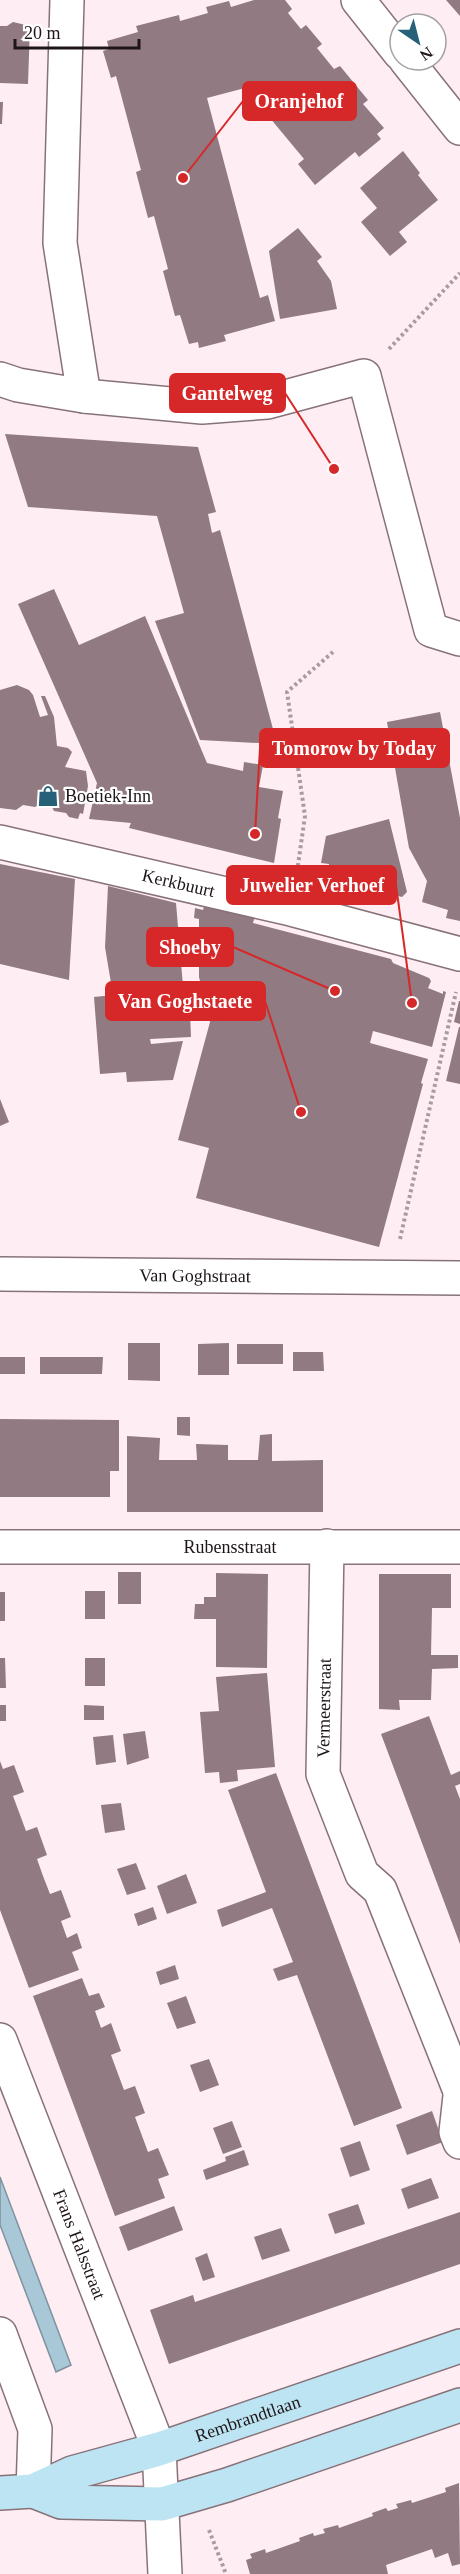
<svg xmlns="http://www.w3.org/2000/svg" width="460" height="2574" font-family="'Times New Roman',serif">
	<rect width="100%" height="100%" fill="#feeef3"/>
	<!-- water -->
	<path fill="#a8c7d7" stroke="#7f929e" stroke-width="1.5" d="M0,2177L71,2365L56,2372L0,2225Z"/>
	<!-- building -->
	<g fill="#917a81">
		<path d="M254,0H285L292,9L288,13L301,29L306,25L322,44L317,48L334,69L340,66L368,100L363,104L384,128L377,134L381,139L359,157L355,152L315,185L298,164L304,159L245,88L207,98L260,298L268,295L275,321L224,335L226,341L199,348L198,342L189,344L180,315L175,316L163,271L168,269L154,216L148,218L136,172L141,170L116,76L111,78L103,51L109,49L107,41L138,32L136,26L179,15L180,21L208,13L206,7L229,1L231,7Z"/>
		<path d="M446,0H460V16Z"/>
		<path d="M13,22L30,26L28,84L0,83V26H7Z"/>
		<path d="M0,102H3L2,124H0Z"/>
		<path d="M403,151L420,173L418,175L438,200L399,232L407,242L390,256L361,222L377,208L360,188Z"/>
		<path d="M298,228L322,257L317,261L331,281L337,309L280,319L269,251Z"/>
		<path d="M5,434L198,447L216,512L208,514L212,533L220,530L277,744L200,740L155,621L184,613L157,516L28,507Z"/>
		<path d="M54,589L79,645L145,616L207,763L243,771L244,762L263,765L259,787L283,791L278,818L281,819L274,863L129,828L131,823L89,819L97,783L18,604Z"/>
		<path d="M17,685L29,690L33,695L40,717L48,715L41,696H45L54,717L57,746L68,748L72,752L65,767L86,771L88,786L83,814L80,813L78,819L69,817L66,813L54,811L52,807L39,805L35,807L23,805L16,810L0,808V690Z"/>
		<path d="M440,712L460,818V921L446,918L448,910L422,902L427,881L409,848L387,722Z"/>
		<path d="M389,819L407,892L402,897L328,877L329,864L321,863L326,836Z"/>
		<path d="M0,864L75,879L69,980L0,964Z"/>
		<path d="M108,886L176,903L183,986H189L191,1037L150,1039L151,1044L183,1041L173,1080L127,1082L126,1072L100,1074L94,997L113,995L105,947Z"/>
		<path d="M207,896L256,912L253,923L391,959L393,963L429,978L431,981L428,988L443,994V991L446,992L432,1047L373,1031L370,1043L428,1059L421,1083L423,1084L379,1247L196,1198L209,1148L178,1140L210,1022L199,977V919L194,918L195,908L203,910Z"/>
		<path d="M459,1001H460V1024L454,1022Z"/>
		<path d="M459,1027H460V1084L446,1081Z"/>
		<path d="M0,1099L9,1122L0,1126Z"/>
		<path d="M128,1343H160V1381L128,1380Z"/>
		<path d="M229,1343V1375H198V1344Z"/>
		<rect x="237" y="1344" width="46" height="20"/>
		<path d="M293,1352H323L324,1371H293Z"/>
		<rect x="0" y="1357" width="25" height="17"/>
		<path d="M40,1357H103L102,1374H40Z"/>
		<path d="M177,1417H190V1436L177,1435Z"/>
		<path d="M0,1419L119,1420V1471H110V1497H0Z"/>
		<path d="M272,1434V1461L323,1460V1512H127V1436L160,1438L159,1460H197L196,1444L228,1445V1460H258L260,1435Z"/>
		<rect x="118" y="1572" width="23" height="32"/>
		<path d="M216,1573L268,1574L267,1668L216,1667V1619H194L195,1604H204V1597H216Z"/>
		<path d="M379,1574H451V1608H432L431,1655H458V1668L432,1669L431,1700H399L400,1710L379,1709Z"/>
		<rect x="85" y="1591" width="20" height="28"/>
		<rect x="0" y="1592" width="5" height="29"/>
		<path d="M0,1658H5L6,1688H0Z"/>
		<rect x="85" y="1658" width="20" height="28"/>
		<path d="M267,1673L275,1767L237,1770L238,1781L220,1783L219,1772L205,1773L200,1712L219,1711L216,1677Z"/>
		<rect x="0" y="1705" width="6" height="16"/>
		<path d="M84,1705L104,1706V1720H84Z"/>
		<path d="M429,1716L451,1775L460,1771V1784L455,1786L460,1799V1944L381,1734Z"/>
		<path d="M145,1731L149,1758L127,1765L123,1734Z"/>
		<path d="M113,1735L116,1762L96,1765L93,1737Z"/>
		<path d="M0,1761L3,1769L14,1765L24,1792L13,1796L26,1831L37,1827L47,1855L37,1859L43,1876L50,1894L61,1890L71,1917L61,1921L67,1938L77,1933L82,1948L72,1952L79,1970L29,1988L0,1910Z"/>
		<path d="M276,1773L402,2108L354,2126L297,1975L278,1981L273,1969L293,1962L272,1908L222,1927L217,1910L266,1892L228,1790Z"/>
		<path d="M121,1803L125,1830L105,1833L101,1805Z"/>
		<path d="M136,1863L146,1889L127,1895L117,1869Z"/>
		<path d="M186,1874L197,1903L167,1914L157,1886Z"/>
		<path d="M153,1907L157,1919L138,1926L134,1914Z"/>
		<path d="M175,1965L179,1979L160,1985L156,1972Z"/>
		<path d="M82,1978L89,1996L99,1993L105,2007L95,2011L101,2028L111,2023L121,2051L111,2055L124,2090L135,2086L145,2113L135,2117L148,2152L158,2148L169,2175L158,2179L165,2198L115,2216L33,1996Z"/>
		<path d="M186,1996L196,2023L177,2029L167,2003Z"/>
		<path d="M209,2059L219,2085L200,2092L190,2065Z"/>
		<path d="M432,2111L443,2142L407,2155L396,2125Z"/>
		<path d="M232,2121L242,2147L223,2154L213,2128Z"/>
		<path d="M360,2141L370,2170L350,2177L340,2148Z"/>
		<path d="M244,2150L249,2165L206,2180L203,2170L226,2161L225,2157Z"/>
		<path d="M431,2178L439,2198L408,2209L401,2189Z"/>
		<path d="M358,2204L365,2224L335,2234L328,2214Z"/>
		<path d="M174,2206L183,2230L128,2251L119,2227Z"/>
		<path d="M460,2212V2264L169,2364L150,2310L193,2295L195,2302Z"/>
		<path d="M281,2228L290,2251L262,2260L254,2237Z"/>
		<path d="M207,2253L215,2277L203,2281L195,2258Z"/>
		<path d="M459,2483L460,2564L452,2566L448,2553L435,2558L432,2549L386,2565L388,2574H250L246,2560L252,2558L250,2554L265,2549L266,2553L300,2541L299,2538L313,2533L314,2536L325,2533L323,2529L338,2525L339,2528L373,2516L372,2513L386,2508L388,2511L398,2508L396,2504L411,2500L412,2503L446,2492L445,2488Z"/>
	</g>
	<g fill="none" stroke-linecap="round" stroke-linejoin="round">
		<defs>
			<g id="street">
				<path d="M67,0L60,243L84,396"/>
				<path d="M358,0L400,53"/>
				<path d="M406,60L460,128"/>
				<path d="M0,379L18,385L84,396L202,407L267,402L364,376L431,630L460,639"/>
				<path id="s1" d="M0,842L291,909L460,954"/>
				<path id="s2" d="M0,1274L460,1278"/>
				<path d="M327,1546L323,1774L362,1874L380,1890L460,2091"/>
				<path id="s3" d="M0,1547H460"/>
				<path id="s4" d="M0,2040L159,2449L165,2574"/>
				<path d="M460,2096L456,2132L460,2142"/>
				<path d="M0,2334L35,2429L33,2491"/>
			</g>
			<g id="secondary">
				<path d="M33,2491L61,2502L162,2504L227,2485L460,2405"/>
				<path id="s5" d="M0,2493L33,2491L72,2473L159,2449L460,2346"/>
			</g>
		</defs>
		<!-- street casing -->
		<use href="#street" stroke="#887279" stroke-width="36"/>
		<!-- secondary casing -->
		<use href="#secondary" stroke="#887279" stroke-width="36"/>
		<!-- path -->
		<g stroke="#a99ba0" stroke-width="4" stroke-dasharray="3 3" stroke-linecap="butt">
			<path d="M389,349L460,273"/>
			<path d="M297,872L305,816L287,692L333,652"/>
			<path d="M400,1239L456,992"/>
			<path d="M209,2530L226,2574"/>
		</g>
		<!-- street -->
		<use href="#street" stroke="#fff" stroke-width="33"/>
		<!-- secondary -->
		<use href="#secondary" stroke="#bde4f2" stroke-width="33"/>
	</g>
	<!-- icons -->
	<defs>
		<symbol id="shop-bare" viewBox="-9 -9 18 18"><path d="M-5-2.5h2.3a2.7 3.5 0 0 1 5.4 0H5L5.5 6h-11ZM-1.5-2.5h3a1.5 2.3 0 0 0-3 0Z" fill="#266079" stroke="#fff" stroke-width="2.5" paint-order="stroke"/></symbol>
	</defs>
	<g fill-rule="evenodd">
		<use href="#shop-bare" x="33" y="781" width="30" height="30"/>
	</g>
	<g text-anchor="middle" stroke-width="4.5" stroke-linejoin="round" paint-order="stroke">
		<!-- poi labels -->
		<g font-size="18" fill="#1e1518" stroke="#fff" text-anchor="start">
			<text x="65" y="802">Boetiek-Inn</text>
		</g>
		<!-- street labels -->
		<g font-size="18" fill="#1e1518" stroke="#fff">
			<text dy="6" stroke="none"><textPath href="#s1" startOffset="183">Kerkbuurt</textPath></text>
			<text dy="6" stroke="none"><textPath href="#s2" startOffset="195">Van Goghstraat</textPath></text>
			<text dy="6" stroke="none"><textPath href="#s3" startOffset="230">Rubensstraat</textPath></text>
			<text transform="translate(324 1708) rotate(-89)" y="6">Vermeerstraat</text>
			<text dy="6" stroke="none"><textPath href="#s4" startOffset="219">Frans Halsstraat</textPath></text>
			<text dy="6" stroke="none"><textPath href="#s5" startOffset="260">Rembrandtlaan</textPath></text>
		</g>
	</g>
	<!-- callouts -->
	<path fill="none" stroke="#d62828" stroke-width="2" d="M183 178L243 101M334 469L285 393M255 834L260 748M412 1003L396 885M335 991L233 947M301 1112L265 1001"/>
	<g fill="#d62828" stroke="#fff" stroke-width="2">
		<circle cx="183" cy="178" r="6"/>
		<circle cx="334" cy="469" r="6"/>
		<circle cx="255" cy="834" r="6"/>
		<circle cx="412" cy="1003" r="6"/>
		<circle cx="335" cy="991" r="6"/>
		<circle cx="301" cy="1112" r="6"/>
	</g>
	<g fill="#d62828" stroke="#d62828" stroke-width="2">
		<rect x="243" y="82" width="113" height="38" rx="6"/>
		<rect x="170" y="374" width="115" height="38" rx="6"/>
		<rect x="260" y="729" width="189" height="38" rx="6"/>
		<rect x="227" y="866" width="169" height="38" rx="6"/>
		<rect x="147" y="928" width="86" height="38" rx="6"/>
		<rect x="106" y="982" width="159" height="38" rx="6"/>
	</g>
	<g font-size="20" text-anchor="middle" font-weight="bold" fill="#fff">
		<text x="299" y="108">Oranjehof</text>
		<text x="227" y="400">Gantelweg</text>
		<text x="354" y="755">Tomorow by Today</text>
		<text x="312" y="892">Juwelier Verhoef</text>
		<text x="190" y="954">Shoeby</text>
		<text x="185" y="1008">Van Goghstaete</text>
	</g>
	<!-- north arrow -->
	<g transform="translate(418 42) rotate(145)"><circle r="28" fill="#ffffff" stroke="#a5a1a3" stroke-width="1.5"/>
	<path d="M0-4.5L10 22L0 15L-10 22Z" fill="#266079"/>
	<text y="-9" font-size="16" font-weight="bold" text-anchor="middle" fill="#1e1518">N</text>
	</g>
	<!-- scale -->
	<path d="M15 39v9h124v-9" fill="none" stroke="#1e1518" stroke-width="3"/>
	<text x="24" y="39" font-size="18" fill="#1e1518" stroke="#ffffff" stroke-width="4.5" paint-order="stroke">20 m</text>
</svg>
